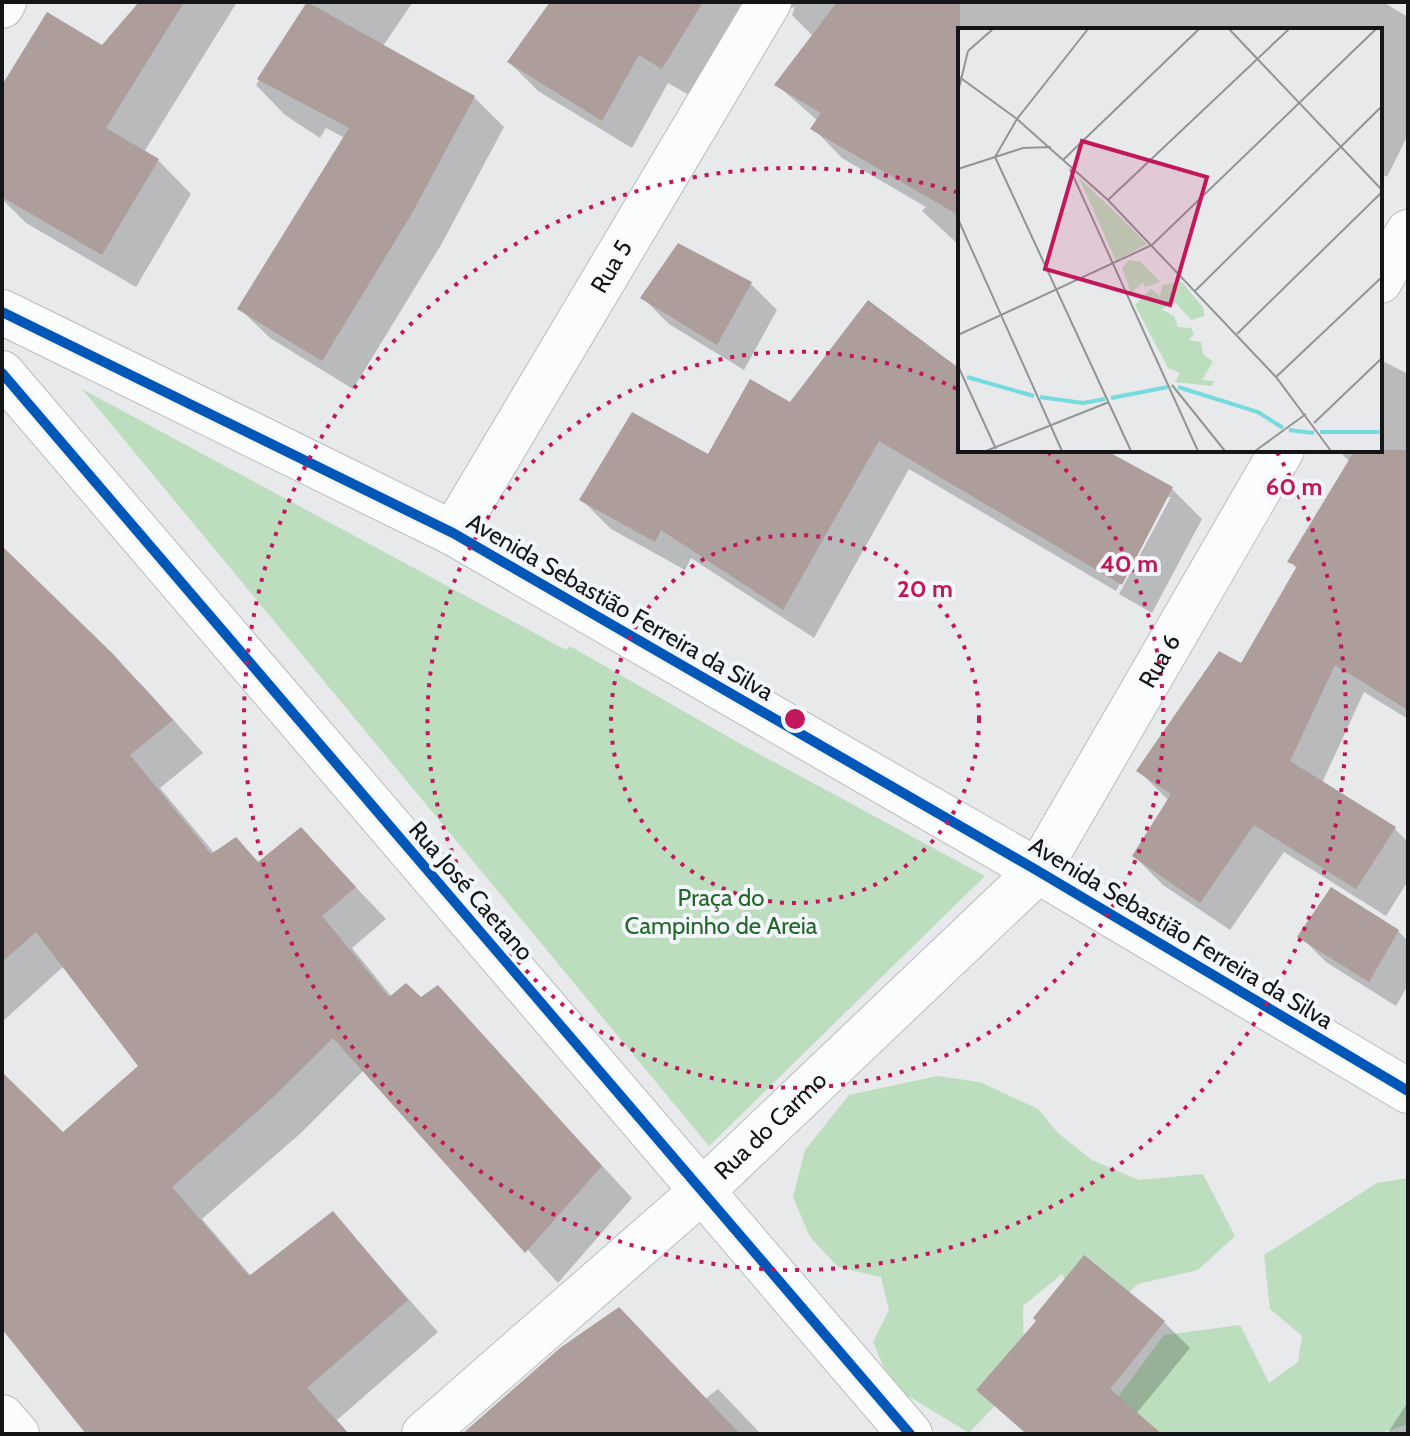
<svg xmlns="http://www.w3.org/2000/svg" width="1410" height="1436" font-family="Cabin,sans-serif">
	<rect width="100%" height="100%" fill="#e7e9eb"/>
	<!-- green -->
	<g fill="#bddebe">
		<path d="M82,389L566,650L570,646L739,743L985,876L709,1146Z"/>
		<path d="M937,1076L980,1082L1038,1109L1058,1133L1092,1160L1139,1180L1203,1174L1235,1236L1198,1270L1138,1284L1091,1328L1062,1274L1023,1306L1024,1375L969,1433L892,1386L873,1342L889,1310L881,1277L838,1267L810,1237L793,1197L805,1150L849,1095Z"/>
		<path d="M1408,1178V1424L1378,1434H1114L1115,1401L1164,1335L1240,1325L1269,1383L1298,1362L1302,1336L1270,1309L1264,1255L1377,1183Z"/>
	</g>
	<!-- shadow -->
	<g fill="#0003">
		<path d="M142,2H237L144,152L158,160L191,194L136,287L26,223L2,199V89L102,47Z"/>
		<path d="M310,2H413L383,46L474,97L504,127L441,245L353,389L270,338L240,309L345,138L326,128L320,138L285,115L256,85Z"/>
		<path d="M547,2H1383L1408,17V135L1387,177L1380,173V30H960V246L922,211L926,207L842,158L813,128L818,121L777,85L813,36L792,15L795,7L787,9L691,96L668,83L632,148L538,91L509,62L551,6Z"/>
		<path d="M751,284L777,310L744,370L669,324L643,298Z"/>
		<path d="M869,302L960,371V450H1099L1172,489L1202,519L1152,613L1119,594L1171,497H1166L1116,591L909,469L814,638L691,558L685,570L611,529L582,500L709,457L791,404Z"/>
		<path d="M1381,360L1408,374V719L1364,692L1322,783L1394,828L1408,842V881L1386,916L1284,852L1230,930L1163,885L1134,856L1169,801L1139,771L1242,666L1297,569L1290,561L1350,462L1338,450H1380Z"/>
		<path d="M2,549L145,688L203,753L160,788L215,854L235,839L259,863L332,862L386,919L352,948L392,997L421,1000L437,987L632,1198L558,1283L364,1070L301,1133L202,1219L252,1277L333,1214L438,1332L337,1420L349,1434H89L2,1325V1075L63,1134L141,1067L64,966L2,1022Z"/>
		<path d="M1398,931L1408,941V985L1396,1006L1326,962L1300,936Z"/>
		<path d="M1164,1322L1190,1348L1136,1414L1156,1434H1026L978,1390Z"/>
		<path d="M718,1389L761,1434H465L705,1399Z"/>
		<path d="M1408,1402V1434H1387Z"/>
	</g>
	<!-- building -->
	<g fill="#ad9d9b">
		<path d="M139,2H184L106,128L159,159L102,255L2,197V85L47,12L102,45Z"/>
		<path d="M307,2L475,96L411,215L322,361L237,309L349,128L257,79Z"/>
		<path d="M550,2H703L662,69L639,55L602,121L507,62Z"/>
		<path d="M837,2H960V216L810,129L821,113L774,85Z"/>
		<path d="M678,243L752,282L717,345L640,298Z"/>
		<path d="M868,300L960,369V450H1105L1173,487L1122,585L879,441L783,610L661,530L655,542L579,500L632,412L708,454L750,379L790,402Z"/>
		<path d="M1355,450H1408V710L1335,665L1290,761L1396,827L1356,889L1254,825L1200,903L1132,856L1171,794L1136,771L1219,651L1241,663L1297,566L1287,562Z"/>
		<path d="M2,546L113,654L173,720L130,755L211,854L236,837L258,862L301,827L356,887L322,916L389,997L406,983L421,997L438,985L602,1166L525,1253L333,1038L269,1101L172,1187L249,1276L333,1211L408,1300L307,1388L349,1434H86L2,1329V1072L63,1132L138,1066L36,932L2,962Z"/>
		<path d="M1331,887L1399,930L1369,982L1297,937Z"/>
		<path d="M1084,1255L1165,1321L1110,1389L1162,1434H1027L976,1390L1036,1321L1033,1318Z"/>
		<path d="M619,1307L740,1434H462L560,1348Z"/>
	</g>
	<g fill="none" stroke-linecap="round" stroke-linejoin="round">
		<defs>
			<g id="minor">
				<path d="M2,6L4,2"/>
				<path d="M1380,281L1408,232"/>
				<path d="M2,312L453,533L1038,871L1408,1091"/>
				<path d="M2,373L910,1434"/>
				<path id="s1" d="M453,533L769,2"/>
				<path d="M2,1417L17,1434"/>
				<path id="s2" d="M424,1434L702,1191L1038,871L1282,450"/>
			</g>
		</defs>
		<!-- minor casing -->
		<use href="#minor" stroke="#bbbcbe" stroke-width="46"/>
		<!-- minor -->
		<use href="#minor" stroke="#fbfcfc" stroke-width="44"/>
		<defs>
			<g id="cycleway">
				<path d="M2,312L453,533L1038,871L1408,1091"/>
				<path d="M2,373L910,1434"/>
			</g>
		</defs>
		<!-- cycleway casing -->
		<use href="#cycleway" stroke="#f3f6fa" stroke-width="15"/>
		<!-- cycleway -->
		<use href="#cycleway" stroke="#0057b8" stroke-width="10"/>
	</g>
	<!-- distance rings -->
	<g fill="none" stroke="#c2185b" stroke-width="4" stroke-dasharray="4 8">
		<circle cx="795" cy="719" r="184"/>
		<path d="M1048 452A368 368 0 1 1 959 390"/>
		<path d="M1277 452A551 551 0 1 1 956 192"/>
	</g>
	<g text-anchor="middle" stroke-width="8" stroke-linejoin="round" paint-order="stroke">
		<!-- street labels -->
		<g font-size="24" fill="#141516" stroke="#f3f6fa">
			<text dy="8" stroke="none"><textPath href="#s1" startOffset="310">Rua 5</textPath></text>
			<text transform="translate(620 607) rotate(30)" y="8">Avenida Sebastião Ferreira da Silva</text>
			<text dy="8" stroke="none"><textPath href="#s2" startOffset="1076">Rua 6</textPath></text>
			<text transform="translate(471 891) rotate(49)" y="8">Rua José Caetano</text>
			<text transform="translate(1181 933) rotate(31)" y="8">Avenida Sebastião Ferreira da Silva</text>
			<text dy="8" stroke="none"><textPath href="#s2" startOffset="464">Rua do Carmo</textPath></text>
		</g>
		<!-- park labels -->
		<g font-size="24" fill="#236728" stroke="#f3f6fa">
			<text x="721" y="906">Praça do<tspan x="721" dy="28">Campinho de Areia</tspan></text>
		</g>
	</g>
	<!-- overview -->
	<g transform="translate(958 28)">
		<rect width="424" height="424" fill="#e7e9eb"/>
		<path d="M121,150L158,185L189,216L158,233ZM171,232L183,234L202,254L187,259L185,254L173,265L164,240ZM224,254L246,281V288L233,292L218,275L203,281L216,288L220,299L233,300L236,306L231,312L243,314L245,326L255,334L244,352L257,353L253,358L217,354L222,345L210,340L177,277L193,261L202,268L204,257Z" fill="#bddebe"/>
		<path fill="none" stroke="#76dbde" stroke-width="4" d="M9,349L76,368M220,359L300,384L325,400M82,369L125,375L147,371M153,370L210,359M331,402L356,405M362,404H424"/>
		<path fill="none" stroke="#939496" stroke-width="2" d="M130,1L59,91L37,129L173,423M271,1L424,162M10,23L35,1M0,48L59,91L150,172L318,349L373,423M0,64L10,23M105,132L241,1M0,141L65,120L93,119M112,141L240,423M150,172L331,1M0,191L104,423M237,263L424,78M279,306L424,164M0,307L194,217L418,1M0,338L38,421M318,349L424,249M214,357L267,423M356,395L424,330M28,423L151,374M297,423L348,386"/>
		<path fill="#c2185b" fill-opacity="0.15" stroke="#c2185b" stroke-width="4" d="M124,113L249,149L212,277L87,241Z"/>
		<rect width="424" height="424" fill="none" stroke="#141516" stroke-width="4"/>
	</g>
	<circle cx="795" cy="719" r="12" fill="#c2185b" stroke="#f3f6fa" stroke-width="4"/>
	<g font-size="24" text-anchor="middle" font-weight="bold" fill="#c2185b" stroke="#f3f6fa" stroke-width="8" stroke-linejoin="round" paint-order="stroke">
		<text x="1294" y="495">60 m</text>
		<text x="1129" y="572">40 m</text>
		<text x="925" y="597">20 m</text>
	</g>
	<!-- border -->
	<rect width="1410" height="1436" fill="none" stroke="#141516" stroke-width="8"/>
</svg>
